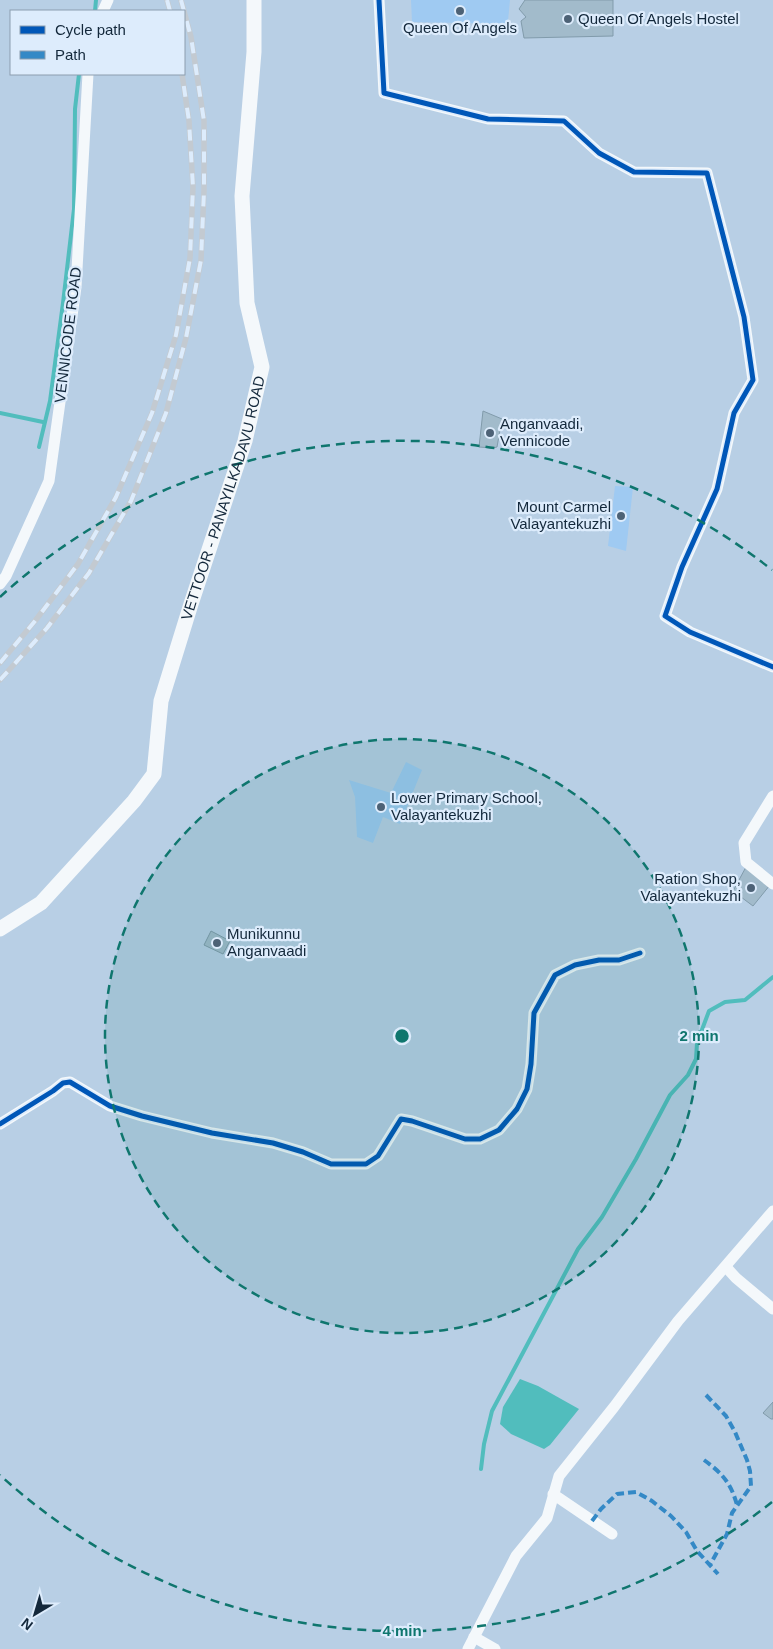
<svg xmlns="http://www.w3.org/2000/svg" width="773" height="1649" font-family="Arial,sans-serif">
	<rect width="100%" height="100%" fill="#b8cfe5"/>
	<!-- built -->
	<g fill="#9fcaf2">
		<path d="M411,0H510L508,21L507,24L412,22Z"/>
		<path d="M615,486L633,487L626,551L608,546Z"/>
		<path d="M406,762L422,770L400,824L383,817L373,843L357,837L355,797L349,780L391,793Z"/>
	</g>
	<!-- water -->
	<path fill="#51bdbd" d="M520,1379L538,1386L579,1409L550,1445L544,1449L511,1434L500,1424L503,1407Z"/>
	<g fill="none" stroke-linecap="round" stroke-linejoin="round">
		<!-- stream -->
		<g stroke="#51bdbd" stroke-width="4">
			<path d="M95,11L96,0"/>
			<path d="M0,413L43,422"/>
			<path d="M39,447L50,401L63,303L74,209L75,109L79,74"/>
			<path d="M481,1469L484,1444L492,1411L578,1249L602,1217L636,1159L670,1095L688,1075L696,1059L697,1043L709,1011L725,1002L745,1000L773,977"/>
		</g>
	</g>
	<!-- building -->
	<g fill="#a2bbcb" stroke="#819bab">
		<path d="M525,0H613V36L524,38L521,21L526,17L519,9Z"/>
		<path d="M483,411L502,419L497,447L493,448L479,447Z"/>
		<path d="M746,867L770,885L753,906L733,891Z"/>
		<path d="M211,931L230,941L223,954L204,945Z"/>
		<path d="M773,1402V1419H771L763,1413Z"/>
	</g>
	<g fill="none" stroke-linecap="round" stroke-linejoin="round">
		<!-- minor -->
		<g stroke="#f4f8fb" stroke-width="11">
			<path d="M379,0L384,93L488,119L564,121L599,153L634,172L707,173L744,317L753,380L734,413L717,489L682,567L665,616L690,632L773,667"/>
			<path d="M103,11L108,0"/>
			<path d="M0,584L6,576L49,481L76,287L88,74"/>
			<path d="M773,796L744,843L746,862L773,884"/>
			<path d="M0,1124L53,1091L63,1083L70,1082L110,1106L142,1116L212,1133L273,1143L303,1152L331,1164H366L378,1156L401,1119L412,1121L465,1139H480L499,1130L517,1109L527,1089L531,1064L534,1013L555,975L575,965L599,960H619L640,953"/>
			<path d="M726,1267L736,1278L773,1309"/>
			<path d="M553,1494L612,1534"/>
			<path d="M474,1637L495,1649"/>
			<path d="M468,1649L516,1556L547,1518L559,1476L614,1407L678,1321L773,1211"/>
		</g>
		<!-- secondary -->
		<path stroke="#f4f8fb" stroke-width="15" id="s1" d="M0,929L41,903L134,801L154,774L161,701L191,604L245,441L262,367L247,303L242,196L254,52V0"/>
		<defs>
			<g id="rail">
				<path d="M167,0L170,11"/>
				<path d="M0,663L35,621L78,564L116,497L152,413L176,335L190,258L193,187L189,121L182,74"/>
				<path d="M0,680L47,628L89,573L131,501L166,413L186,338L201,260L204,191V121L191,37L181,0"/>
			</g>
		</defs>
		<!-- rail casing -->
		<use href="#rail" stroke="#c3cad1" stroke-width="5.5"/>
		<!-- rail -->
		<use href="#rail" stroke="#ddecfc" stroke-width="4" stroke-dasharray="11" stroke-linecap="butt"/>
		<!-- quiet -->
		<g stroke="#3489c6" stroke-width="4" stroke-dasharray="8 4" stroke-linecap="butt">
			<path d="M706,1395L726,1416L735,1432L747,1460L750,1471L751,1486L732,1513L727,1534L710,1565"/>
			<path d="M704,1460C722,1473 731,1483 737,1505"/>
			<path d="M592,1521L601,1509L617,1494L636,1492L652,1501L671,1516L686,1532L697,1551L718,1574"/>
		</g>
		<defs>
			<g id="cycleway">
				<path d="M379,0L384,93L488,119L564,121L599,153L634,172L707,173L744,317L753,380L734,413L717,489L682,567L665,616L690,632L773,667"/>
				<path d="M0,1124L53,1091L63,1083L70,1082L110,1106L142,1116L212,1133L273,1143L303,1152L331,1164H366L378,1156L401,1119L412,1121L465,1139H480L499,1130L517,1109L527,1089L531,1064L534,1013L555,975L575,965L599,960H619L640,953"/>
			</g>
		</defs>
		<!-- cycleway casing -->
		<use href="#cycleway" stroke="#ddecfc" stroke-width="8"/>
		<!-- cycleway -->
		<use href="#cycleway" stroke="#0057b8" stroke-width="5"/>
	</g>
	<!-- distance rings -->
	<circle cx="402" cy="1036" r="297" fill="#0f766e" fill-opacity=".12"/>
	<g fill="none" stroke="#0f766e" stroke-width="2.5" stroke-dasharray="9 6">
		<circle cx="402" cy="1036" r="297"/>
		<path d="M772 1502A595 595 0 0 1 0 1475M0 597A595 595 0 0 1 772 570"/>
	</g>
	<!-- markers -->
	<g fill="#4d6276" stroke="#ddecfc" stroke-width="2">
		<circle cx="460" cy="11" r="5"/>
		<circle cx="568" cy="19" r="5"/>
		<circle cx="490" cy="433" r="5"/>
		<circle cx="621" cy="516" r="5"/>
		<circle cx="381" cy="807" r="5"/>
		<circle cx="751" cy="888" r="5"/>
		<circle cx="217" cy="943" r="5"/>
	</g>
	<g text-anchor="middle" stroke-width="4.5" stroke-linejoin="round" paint-order="stroke">
		<!-- poi labels -->
		<g font-size="15" fill="#13283b" stroke="#ddecfc" text-anchor="start">
			<text x="578" y="24">Queen Of Angels Hostel</text>
			<text x="460" y="33" text-anchor="middle">Queen Of Angels</text>
			<text x="500" y="429">Anganvaadi,<tspan x="500" dy="17">Vennicode</tspan></text>
			<text x="611" y="512" text-anchor="end">Mount Carmel<tspan x="611" dy="17">Valayantekuzhi</tspan></text>
			<text x="391" y="803">Lower Primary School,<tspan x="391" dy="17">Valayantekuzhi</tspan></text>
			<text x="741" y="884" text-anchor="end">Ration Shop,<tspan x="741" dy="17">Valayantekuzhi</tspan></text>
			<text x="227" y="939">Munikunnu<tspan x="227" dy="17">Anganvaadi</tspan></text>
		</g>
		<!-- street labels -->
		<g font-size="15" fill="#13283b" stroke="#ddecfc">
			<text transform="translate(68 335) rotate(-83)" y="5">VENNICODE ROAD</text>
			<text dy="5" stroke="none"><textPath href="#s1" startOffset="506">VETTOOR - PANAYILKADAVU ROAD</textPath></text>
		</g>
	</g>
	<circle cx="402" cy="1036" r="8" fill="#0f766e" stroke="#ddecfc" stroke-width="2.5"/>
	<g font-size="15" text-anchor="middle" font-weight="bold" fill="#0f766e" stroke="#ddecfc" stroke-width="4.5" stroke-linejoin="round" paint-order="stroke">
		<text x="699" y="1041">2 min</text>
		<text x="402" y="1636">4 min</text>
	</g>
	<!-- legend -->
	<rect x="10" y="10" width="175" height="65" fill="#ddecfc" stroke="#8c9eaf"/>
	<rect x="20" y="26" width="25" height="8" fill="#0057b8" stroke="#8c9eaf"/>
	<text x="55" y="35" font-size="15" fill="#13283b">Cycle path</text>
	<rect x="20" y="51" width="25" height="8" fill="#3489c6" stroke="#8c9eaf"/>
	<text x="55" y="60" font-size="15" fill="#13283b">Path</text>
	<!-- north arrow -->
	<g transform="translate(35 1614) rotate(218)" stroke="#ddecfc" stroke-width="4" paint-order="stroke">
	<path d="M0-4L9 19L0 12L-9 19Z" fill="#13283b"/>
	<text y="-8" font-size="14" font-weight="bold" text-anchor="middle" fill="#13283b">N</text>
	</g>
</svg>
